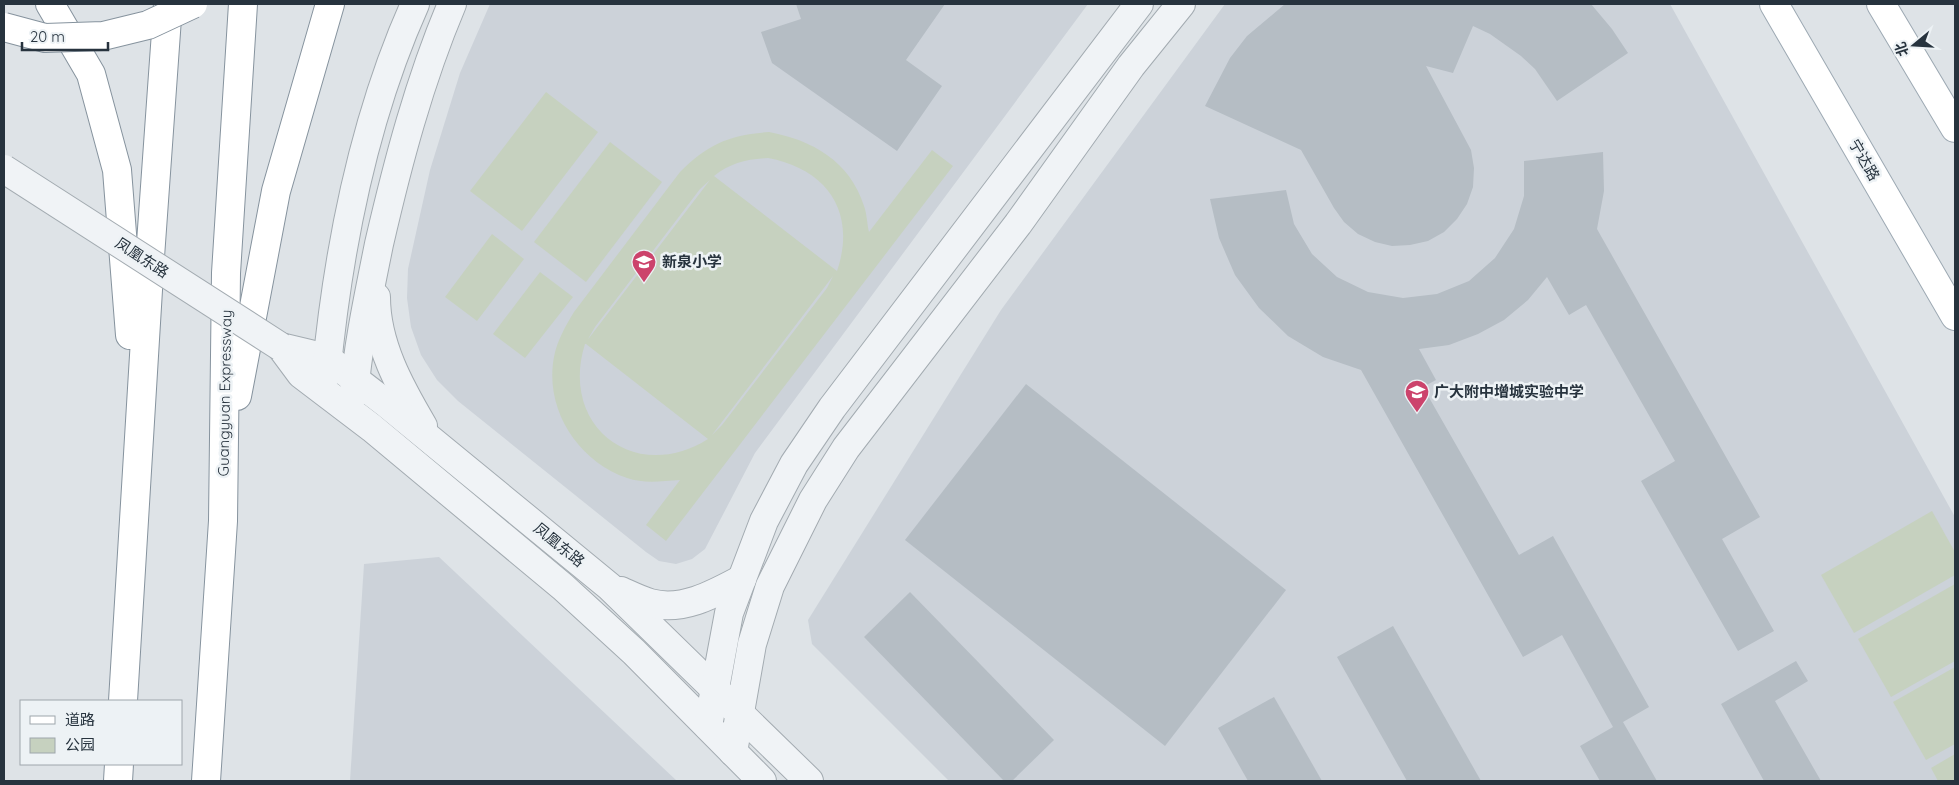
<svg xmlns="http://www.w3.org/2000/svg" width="1959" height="785" font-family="Quicksand,'Noto Sans SC',sans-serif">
	<rect width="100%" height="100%" fill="#dee3e7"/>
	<!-- built -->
	<g fill="#ccd2d9">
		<path d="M490,4H1088L755,453L705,549L692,559L676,564L659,561L646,552L458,401L437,380L421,355L411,327L407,298L408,269L430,170L460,73Z"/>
		<path d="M1225,4H1670L1955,517V781H949L812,644L808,620L1001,310Z"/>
		<path d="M439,557L677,781H350L364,564Z"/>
	</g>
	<!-- green -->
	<g fill="#c6d1bf" fill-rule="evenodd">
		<path d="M546,92L598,132L522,231L470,191Z"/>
		<path d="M769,132C812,140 850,161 864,206C867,214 867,224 869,232L932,150L953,166L666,541L646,525L680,480C662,481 644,484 627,478C578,461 544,409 554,357C557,341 565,327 574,312L680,172C708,144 729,135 769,132ZM768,158C827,169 857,212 837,271L714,176C730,163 747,159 768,158ZM710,180L589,338L588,339L595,327L700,189ZM833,276L827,288L722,425L712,435ZM585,344H586L708,439C635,485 559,426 585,344Z"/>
		<path d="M610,142L662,182L586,282L534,242Z"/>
		<path d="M492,234L524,259L477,321L445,297Z"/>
		<path d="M540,272L573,297L525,358L493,334Z"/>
		<path d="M1932,511L1955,552V575L1854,633L1821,575Z"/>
		<path d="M1955,584V661L1891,697L1858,639Z"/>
		<path d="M1955,667V744L1926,760L1893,702Z"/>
		<path d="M1955,754V781H1938L1931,768Z"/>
	</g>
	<!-- building -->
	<g fill="#b5bdc4">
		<path d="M796,4H945L906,60L942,86L897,151L772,63L761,32L801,19Z"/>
		<path d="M1285,4H1591L1612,29L1628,53L1557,101L1535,69L1521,56L1490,34L1473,26L1453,73L1426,66L1471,150L1474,168L1473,187L1467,204L1457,219L1444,232L1428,241L1410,245L1392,246L1375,242L1358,234L1344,222L1334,208L1301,150L1205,106L1230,58L1247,36Z"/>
		<path d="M1603,152L1604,191L1597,229L1760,517L1722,539L1774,631L1738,651L1641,481L1675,461L1586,305L1569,315L1547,277L1528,300L1504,320L1478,334L1449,345L1419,349L1436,380L1423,387L1519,555L1553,536L1649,707L1623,722L1657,781H1600L1580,746L1613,727L1562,635L1523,657L1361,370L1323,357L1288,336L1259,308L1235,275L1219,238L1210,199L1286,190L1294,224L1312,254L1337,277L1368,292L1403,298L1437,294L1469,281L1495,258L1514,229L1524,196V161Z"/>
		<path d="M1026,384L1286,590L1165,746L905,540Z"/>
		<path d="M910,592L1054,740L1012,781H1004L864,637Z"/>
		<path d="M1393,626L1481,781H1407L1337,657Z"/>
		<path d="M1796,661L1808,681L1775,701L1821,781H1764L1721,704Z"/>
		<path d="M1274,697L1322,781H1248L1218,728Z"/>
	</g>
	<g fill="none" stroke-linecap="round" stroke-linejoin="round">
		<defs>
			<g id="minor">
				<path d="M376,297C376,344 400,387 423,426"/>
				<path d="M281,347L327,358L387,404L610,587L809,781"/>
				<path d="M281,347L301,374L372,428L563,587L634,652L762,781"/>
				<path d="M326,375C338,249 363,120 415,4"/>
				<path d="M354,394C358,344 369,294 379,244C398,162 419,82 452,4"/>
				<path d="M621,591C630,595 640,600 650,603C682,612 714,594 742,579"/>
				<path d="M708,726L729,613L764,521L794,464L832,408L1139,4"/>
				<path d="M733,752L752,644L770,586L813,500L846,448L1018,224L1131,66L1181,4"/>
			</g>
			<g id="major">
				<path d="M1774,4L1955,316"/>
				<path d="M1881,4L1955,128"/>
			</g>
			<g id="highway">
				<path d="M50,4L91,74L117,170L130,335"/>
				<path d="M237,396L276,191L330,4"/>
				<path d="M123,701L150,257L168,4"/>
				<path d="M118,781L119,764"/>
				<path d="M206,781L223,521L226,273L243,4"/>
			</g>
		</defs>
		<!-- minor casing -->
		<use href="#minor" stroke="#a3abb1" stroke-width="30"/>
		<!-- major casing -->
		<use href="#major" stroke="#9da9b3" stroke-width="30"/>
		<!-- highway casing -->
		<use href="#highway" stroke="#86939e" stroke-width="30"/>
		<!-- minor -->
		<use href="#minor" stroke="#f0f3f6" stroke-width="28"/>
		<!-- major -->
		<use href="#major" stroke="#fff" stroke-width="28"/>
		<!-- highway -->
		<use href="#highway" stroke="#fff" stroke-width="28"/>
		<defs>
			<path id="minor-bridge" d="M4,169L281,347"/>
			<path id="highway-bridge" d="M4,27L45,38L103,36L148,25L193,4"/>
		</defs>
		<!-- minor-bridge casing -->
		<use href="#minor-bridge" stroke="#a3abb1" stroke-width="30" stroke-linecap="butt"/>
		<!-- highway-bridge casing -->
		<use href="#highway-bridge" stroke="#86939e" stroke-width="30" stroke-linecap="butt"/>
		<!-- minor-bridge -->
		<use href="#minor-bridge" stroke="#f0f3f6" stroke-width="28"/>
		<!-- highway-bridge -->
		<use href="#highway-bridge" stroke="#fff" stroke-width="28"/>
	</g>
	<!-- icons -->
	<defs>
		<symbol id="school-pin" viewBox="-11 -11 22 30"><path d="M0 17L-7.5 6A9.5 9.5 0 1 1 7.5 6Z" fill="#cc436c" stroke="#edf2f5"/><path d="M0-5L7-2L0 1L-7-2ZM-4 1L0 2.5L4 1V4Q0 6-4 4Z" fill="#fff"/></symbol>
	</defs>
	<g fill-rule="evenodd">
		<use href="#school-pin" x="630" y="248" width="28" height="38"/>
		<use href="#school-pin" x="1403" y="378" width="28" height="38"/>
	</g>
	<g text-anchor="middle" stroke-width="5" stroke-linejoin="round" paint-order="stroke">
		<!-- street labels -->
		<g font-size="15" fill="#27333e" stroke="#edf2f5">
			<text transform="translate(1864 160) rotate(60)" y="5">宁达路</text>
			<text transform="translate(142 258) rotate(33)" y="5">凤凰东路</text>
			<text transform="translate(225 393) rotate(-89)" y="5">Guangyuan Expressway</text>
			<text transform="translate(559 545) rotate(39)" y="5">凤凰东路</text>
		</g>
		<!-- poi labels -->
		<g font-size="15" font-weight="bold" fill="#27333e" stroke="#edf2f5" text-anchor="start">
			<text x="662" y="267">新泉小学</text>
			<text x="1434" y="397">广大附中增城实验中学</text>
		</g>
	</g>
	<!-- border -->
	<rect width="1959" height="785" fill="none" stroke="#27333e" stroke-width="10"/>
	<!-- legend -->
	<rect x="20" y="700" width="162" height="65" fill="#edf2f5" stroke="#9ea6ac"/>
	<rect x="30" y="716" width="25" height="8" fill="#ffffff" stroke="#9ea6ac"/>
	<text x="65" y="725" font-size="15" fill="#27333e">道路</text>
	<rect x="30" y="738" width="25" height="15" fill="#c6d1bf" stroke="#9ea6ac"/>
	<text x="65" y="750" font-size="15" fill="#27333e">公园</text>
	<!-- north arrow -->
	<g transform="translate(1914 45) rotate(252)" stroke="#edf2f5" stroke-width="4" paint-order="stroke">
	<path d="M0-4L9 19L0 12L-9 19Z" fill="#27333e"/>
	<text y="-8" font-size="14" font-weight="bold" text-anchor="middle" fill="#27333e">北</text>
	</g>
	<!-- scale -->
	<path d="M22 42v8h86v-8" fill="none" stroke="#27333e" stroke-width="2.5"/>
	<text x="30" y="42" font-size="15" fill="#27333e" stroke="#edf2f5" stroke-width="4" paint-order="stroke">20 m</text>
</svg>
